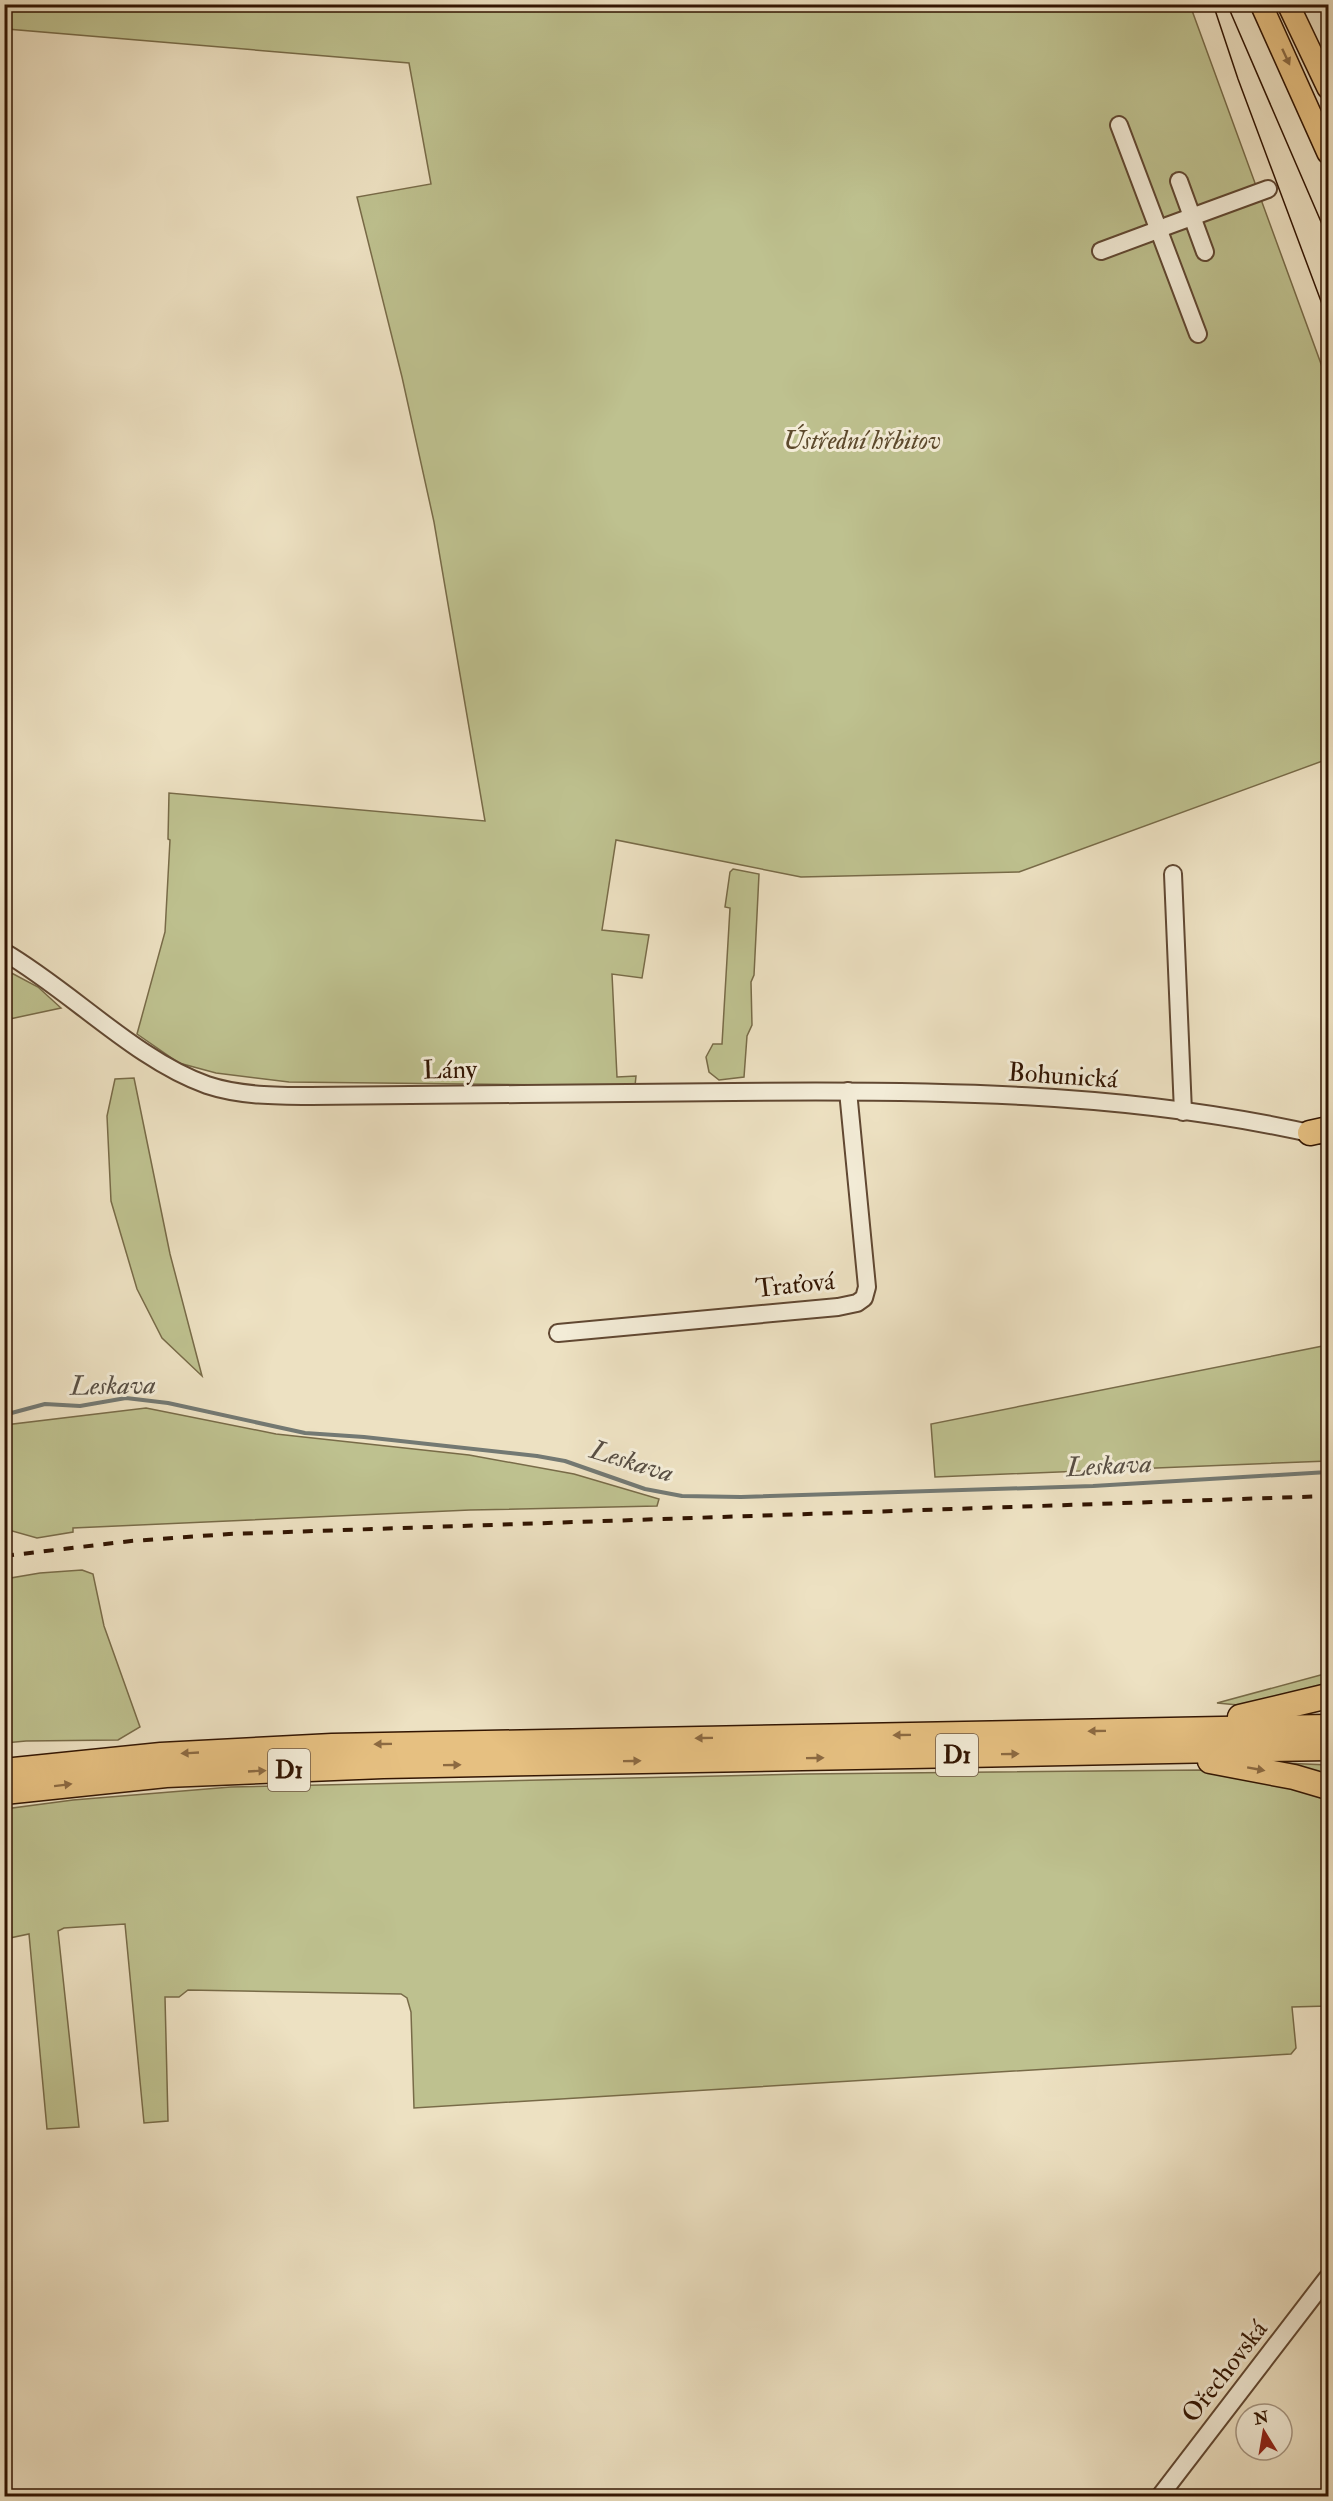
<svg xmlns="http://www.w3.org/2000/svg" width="1333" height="2501" font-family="'IM FELL Double Pica',serif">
	<rect width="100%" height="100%" fill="#ede1c2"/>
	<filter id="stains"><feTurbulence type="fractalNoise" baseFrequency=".00333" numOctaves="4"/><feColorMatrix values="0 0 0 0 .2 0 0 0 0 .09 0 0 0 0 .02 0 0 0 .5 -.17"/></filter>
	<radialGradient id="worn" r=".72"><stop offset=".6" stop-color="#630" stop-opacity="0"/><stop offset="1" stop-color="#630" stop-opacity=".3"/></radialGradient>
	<!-- green -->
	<g fill="#bec18f" stroke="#786b48" stroke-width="1.5">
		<path d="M7,5H1190L1328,383V759L1019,872L801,877L616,840L602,930L649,935L642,978L612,974L617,1077L636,1076L635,1086L289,1082L216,1073L179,1063L137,1034L165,932L170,840L168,839L169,793L485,821L434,522L402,377L357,197L431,184L409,63L7,29Z"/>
		<path d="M733,869L759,874L754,975L751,982L752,1025L747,1036L744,1077L719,1080L709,1072L706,1057L713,1044H722L730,908L725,907L730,872Z"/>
		<path d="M4,969L38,987L61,1008L5,1020Z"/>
		<path d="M134,1078L170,1254L202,1376L162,1338L137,1289L111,1201L107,1116L115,1079Z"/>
		<path d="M1328,1345V1461L935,1477L931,1424Z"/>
		<path d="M146,1408L276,1434L469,1455L574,1474L659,1499L657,1506L470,1510L73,1528V1532L37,1538L5,1529V1425Z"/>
		<path d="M82,1570L93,1574L104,1626L140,1727L118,1740L26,1741L5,1743V1579L40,1573Z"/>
		<path d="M1328,1673V1685L1259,1707L1217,1703Z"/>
		<path d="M1282,1763L1328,1765V1775Z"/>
		<path d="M1202,1770L1301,1786L1328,1796V2006L1292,2007L1296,2048L1291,2054L414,2108L411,2012L407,1998L401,1994L188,1990L179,1997H165L168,2121L144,2123L125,1924L64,1928L58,1931L79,2127L47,2129L29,1934L5,1939V1809L73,1800L231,1787L805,1774Z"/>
	</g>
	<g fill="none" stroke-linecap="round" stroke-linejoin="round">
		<!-- stream -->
		<path stroke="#737973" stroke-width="4" d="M4,1415L45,1404L80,1406L126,1398L168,1403L305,1433L364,1437L537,1456L565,1461L645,1489L682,1496L741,1497L1093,1486L1328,1472"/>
		<defs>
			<g id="minor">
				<path d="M1119,125L1198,334"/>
				<path d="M1179,181L1205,252"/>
				<path d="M1167,226L1268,189"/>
				<path d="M1101,251L1163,228"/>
				<path d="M1173,874L1183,1112"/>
				<path d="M4,952C71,991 136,1060 207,1085C240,1096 277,1096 311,1096C452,1095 592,1093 733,1092C928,1090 1127,1091 1318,1135"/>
				<path d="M558,1333L838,1307L857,1303L864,1298L867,1287L848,1091"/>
				<path d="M1160,2496L1328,2277"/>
			</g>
			<g id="major">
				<path d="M1261,4L1328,153"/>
				<path d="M1288,4L1328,88"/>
			</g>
			<g id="highway">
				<path d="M1310,1133L1328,1129"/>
				<path d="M1240,1717L1328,1696"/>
				<path d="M1210,1761L1294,1777L1328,1787"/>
				<path d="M4,1771L161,1755L332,1746L1328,1727"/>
				<path d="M4,1792L166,1775L383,1766L1328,1748"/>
			</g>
		</defs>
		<!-- minor casing -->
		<use href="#minor" stroke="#614832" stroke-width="20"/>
		<!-- major casing -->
		<use href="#major" stroke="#321502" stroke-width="24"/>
		<!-- highway casing -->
		<use href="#highway" stroke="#321502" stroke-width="27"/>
		<!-- minor -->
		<use href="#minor" stroke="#f3ecd7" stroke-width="16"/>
		<!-- major -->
		<use href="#major" stroke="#e6c081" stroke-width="21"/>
		<!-- highway -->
		<use href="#highway" stroke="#e6c081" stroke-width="24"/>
		<!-- tram -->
		<g stroke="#321502" stroke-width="1.5">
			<path d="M1213,4L1238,79L1328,320"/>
			<path d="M1227,4L1328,238"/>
		</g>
		<!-- rail -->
		<path stroke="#321502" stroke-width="4" stroke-dasharray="10 10" stroke-linecap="butt" d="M4,1556L131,1541L229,1534L1328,1496"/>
	</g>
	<!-- one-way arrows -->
	<defs><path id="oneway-solid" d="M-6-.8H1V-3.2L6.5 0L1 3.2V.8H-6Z" transform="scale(1.5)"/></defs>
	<g fill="#8c6a42">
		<use href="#oneway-solid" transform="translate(1286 57) rotate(65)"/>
		<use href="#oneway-solid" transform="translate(1097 1731) rotate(179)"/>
		<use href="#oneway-solid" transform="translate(902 1735) rotate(179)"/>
		<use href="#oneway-solid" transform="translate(704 1738) rotate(179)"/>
		<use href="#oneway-solid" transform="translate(383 1744) rotate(179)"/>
		<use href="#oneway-solid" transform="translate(190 1753) rotate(177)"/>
		<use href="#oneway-solid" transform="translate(1010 1754) rotate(-1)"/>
		<use href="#oneway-solid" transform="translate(815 1758) rotate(-1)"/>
		<use href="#oneway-solid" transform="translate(632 1761) rotate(-1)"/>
		<use href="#oneway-solid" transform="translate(452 1765) rotate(-1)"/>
		<use href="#oneway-solid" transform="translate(1256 1769) rotate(10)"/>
		<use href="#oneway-solid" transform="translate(257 1771) rotate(-3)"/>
		<use href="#oneway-solid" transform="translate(63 1785) rotate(-7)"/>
	</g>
	<g text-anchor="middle" stroke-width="6" stroke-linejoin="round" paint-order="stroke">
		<!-- shield labels -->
		<g fill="#f3ecd7" stroke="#6c5642" stroke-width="1.5">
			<rect x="936" y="1734" width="42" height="42" rx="4.5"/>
			<rect x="268" y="1749" width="42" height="42" rx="4.5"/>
		</g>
		<g font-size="24" font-weight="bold" fill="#321502">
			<text x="957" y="1763">D1</text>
			<text x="289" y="1778">D1</text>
		</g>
		<!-- park labels -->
		<g font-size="26" font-style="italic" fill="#5c492c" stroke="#f3ecd7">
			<text x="862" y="449">Ústřední hřbitov</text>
		</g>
		<!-- street labels -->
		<g font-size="26" fill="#321502" stroke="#f3ecd7">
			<text transform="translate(450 1069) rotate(-1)" y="9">Lány</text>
			<text transform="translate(1063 1075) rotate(4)" y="9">Bohunická</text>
			<text transform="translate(795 1284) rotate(-6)" y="9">Traťová</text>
			<text transform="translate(1224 2371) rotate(-52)" y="9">Ořechovská</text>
		</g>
		<!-- water labels -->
		<g font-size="27" font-style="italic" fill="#584f44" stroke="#f3ecd7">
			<text transform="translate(113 1385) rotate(-1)" y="9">Leskava</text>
			<text transform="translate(632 1461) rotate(17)" y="9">Leskava</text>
			<text transform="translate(1109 1465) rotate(-3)" y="9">Leskava</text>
		</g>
	</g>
	<!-- margin -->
	<rect width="1333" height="2501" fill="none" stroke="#ede1c2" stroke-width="24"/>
	<rect x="6" y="6" width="1321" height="2489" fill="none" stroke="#321502" stroke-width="3"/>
	<rect x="12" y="12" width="1309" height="2477" fill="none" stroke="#321502" stroke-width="1.5"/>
	<!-- north arrow -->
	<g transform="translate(1264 2432) rotate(349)"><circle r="28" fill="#f3ecd7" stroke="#a69682" stroke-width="1.5"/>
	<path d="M0-4.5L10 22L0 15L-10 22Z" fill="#8f2418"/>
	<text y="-9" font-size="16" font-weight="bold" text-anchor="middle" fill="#321502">N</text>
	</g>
	<rect width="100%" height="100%" filter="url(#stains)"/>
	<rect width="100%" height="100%" fill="url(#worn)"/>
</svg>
